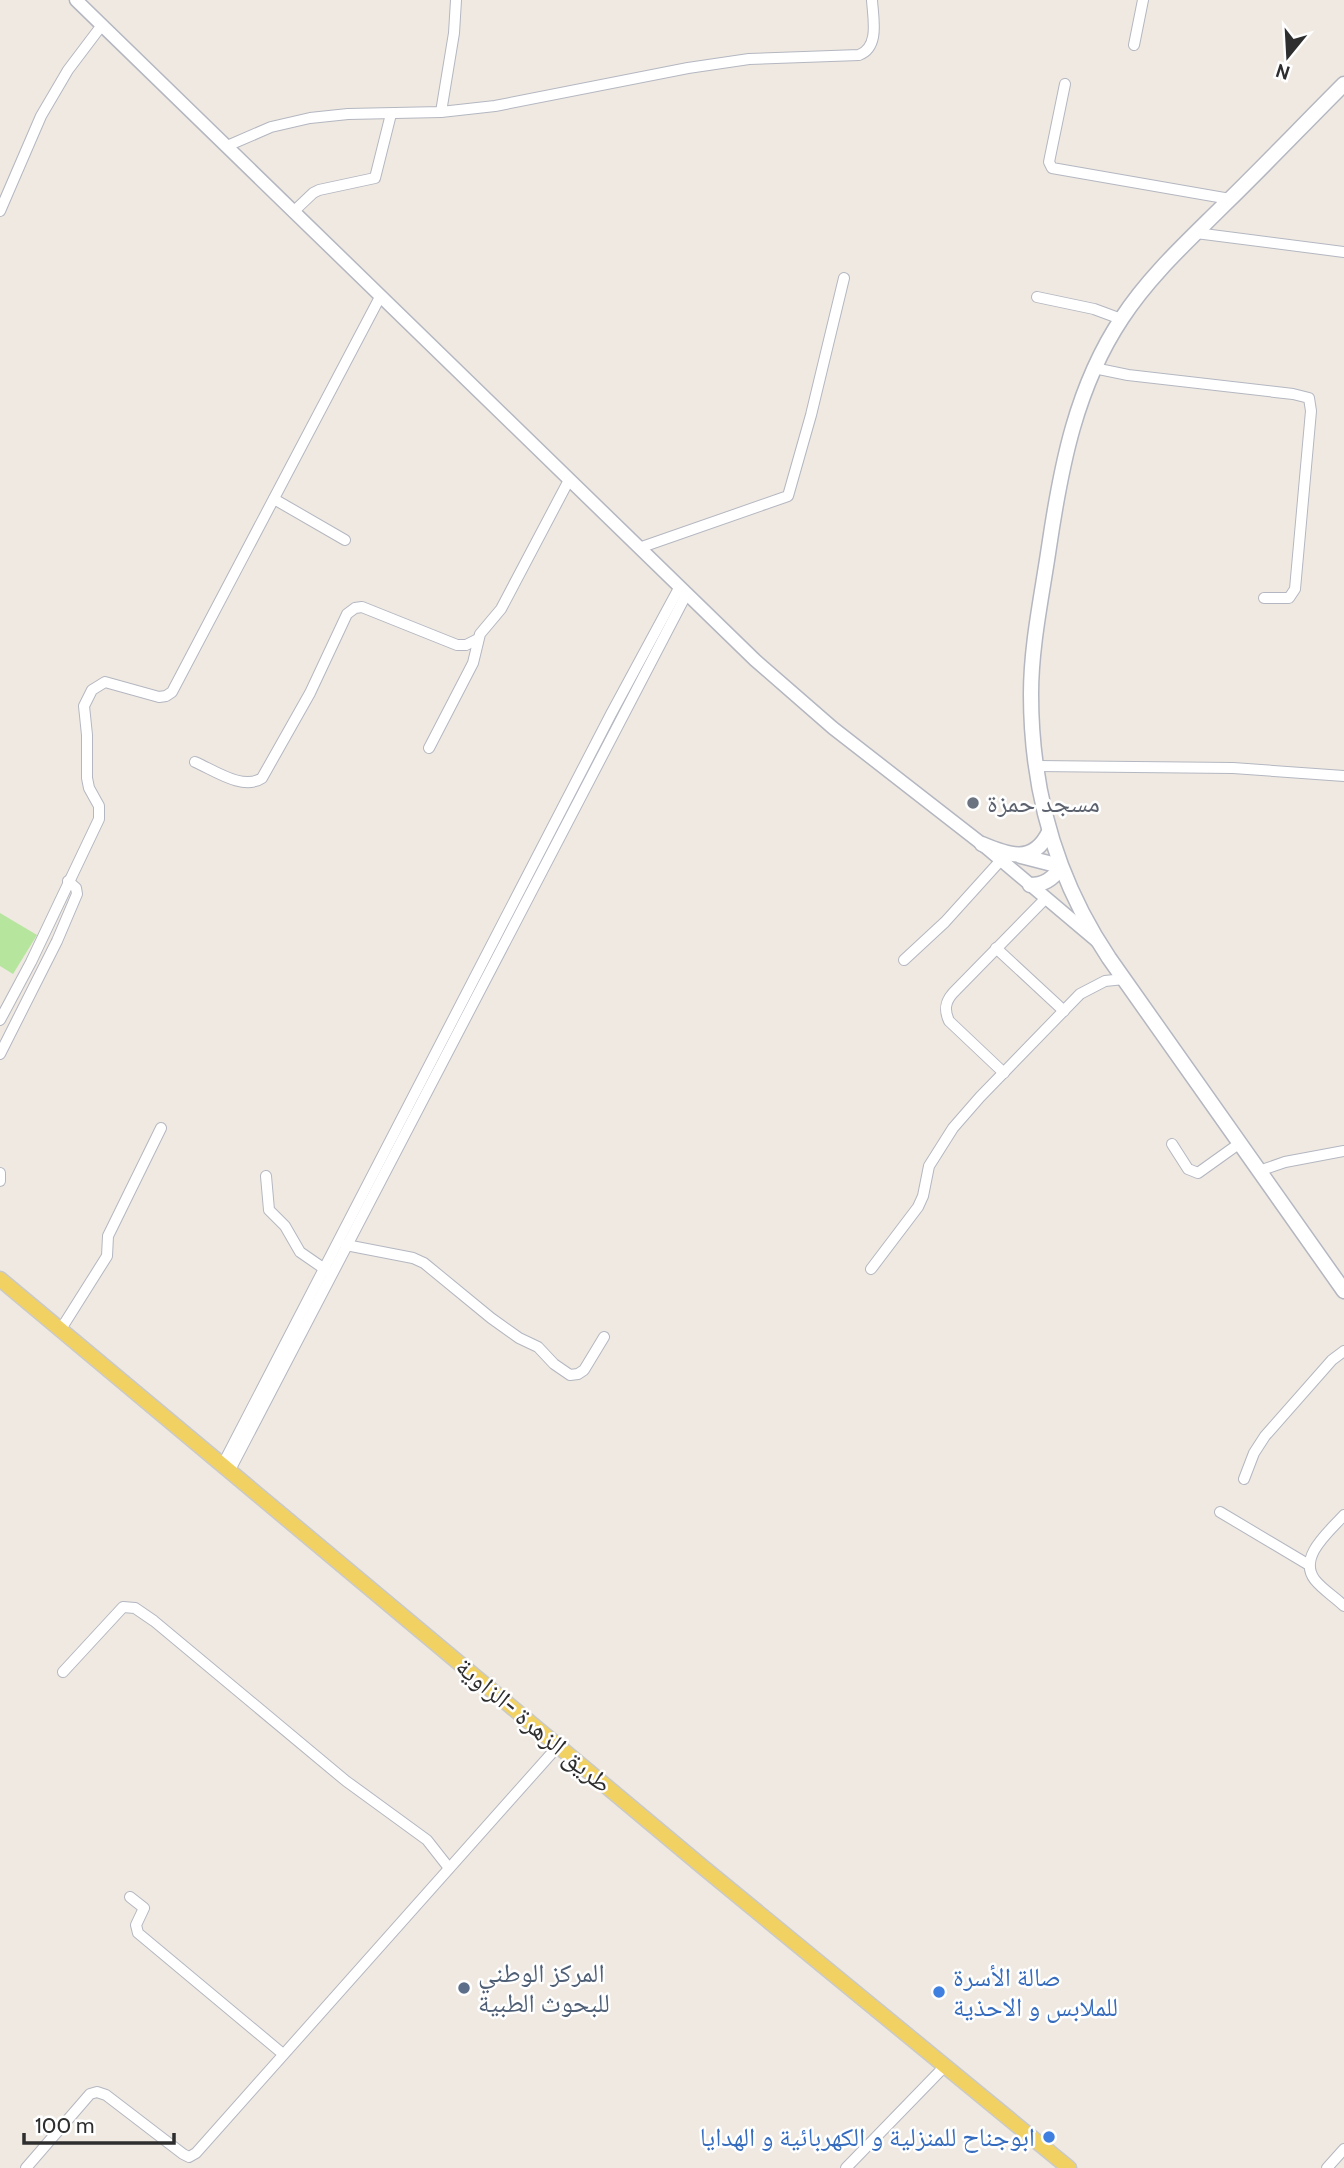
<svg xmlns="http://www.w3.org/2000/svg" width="1344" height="2168" font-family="Cabin,'Noto Naskh Arabic',sans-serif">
	<rect width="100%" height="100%" fill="#efe9e1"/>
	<!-- green -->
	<path fill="#b6e59e" d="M0,913L37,935L13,974L0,966Z"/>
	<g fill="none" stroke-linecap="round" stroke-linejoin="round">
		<defs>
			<g id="minor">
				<path d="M1134,45L1143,0"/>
				<path d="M1065,84L1049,162L1052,168L1230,199"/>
				<path d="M441,112L454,33L456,0"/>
				<path d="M227,146L271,127L310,118L348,114L441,112L495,106L688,68L749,59L859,55C880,47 873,18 872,0"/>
				<path d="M0,211L41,116L68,70L102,25"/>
				<path d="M293,212L313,193L319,190L375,178L391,114"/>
				<path d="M1196,233L1344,252"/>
				<path d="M1037,297L1094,309L1121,319"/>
				<path d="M1094,368L1128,375L1293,394L1309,398L1311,411L1295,589L1289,598H1264"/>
				<path d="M274,499L345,540"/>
				<path d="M639,548L788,496L811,415L844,278"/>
				<path d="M429,748L473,663L480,634L501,609L569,480"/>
				<path d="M195,762C214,770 243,791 262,778L310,693L347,614L355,608L362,607L457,645H466L478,639"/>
				<path d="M1036,766L1233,768L1344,776"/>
				<path d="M996,948L1064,1011"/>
				<path d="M904,960L945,922L1001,860"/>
				<path d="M0,1020L31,962L99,819V806L89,788L87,778V735L84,706L92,690L105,682L159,697L166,696L172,692L380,297"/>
				<path d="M0,1054L57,941L77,894L76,888L68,881"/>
				<path d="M1004,1073L949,1021C944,1010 945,1002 953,993L1046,898"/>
				<path d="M1172,1144L1188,1169L1198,1173L1240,1143"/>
				<path d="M1259,1171L1285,1162L1344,1151"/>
				<path d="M0,1173V1181"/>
				<path d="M266,1176L269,1210L285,1226L300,1252L329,1272"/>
				<path d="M346,1245L413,1258L424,1263L491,1318L519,1338L538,1347L554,1364L570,1375L578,1374L584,1370L604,1337"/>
				<path d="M871,1269L918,1207L923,1196L929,1166L953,1128L980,1097L1080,994L1105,981L1124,979"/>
				<path d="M61,1329L107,1256L108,1236L161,1128"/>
				<path d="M223,1464L611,714L679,588"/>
				<path d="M230,1470L686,595"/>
				<path d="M1244,1479L1254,1453L1265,1436L1332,1360L1344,1351"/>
				<path d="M1220,1512L1309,1565"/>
				<path d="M1344,1515C1330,1531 1297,1557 1315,1580C1323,1590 1335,1597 1344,1606"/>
				<path d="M63,1672L123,1607L135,1608L154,1621L346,1781L427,1840L449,1868"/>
				<path d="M130,1897L144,1908L136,1925L138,1933L283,2054"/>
				<path d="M26,2168L90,2094L97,2092L106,2095L183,2154L189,2157L196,2153L559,1745"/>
				<path d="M846,2168L945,2066"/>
				<path d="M1327,2168L1344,2149"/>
			</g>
			<path id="tertiary" d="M76,0L755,660L833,728L982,844L1097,941"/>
			<g id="secondary">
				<path d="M1344,84C1304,124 1265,165 1225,204C1189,240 1150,275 1122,318C1076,387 1061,466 1049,547C1042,595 1031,645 1031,694C1031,789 1056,879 1109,958L1344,1291"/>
				<path d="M982,844C1008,855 1033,865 1049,832"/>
				<path d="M1021,856L1060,866"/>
				<path d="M1030,885C1044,885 1053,879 1061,867"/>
			</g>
			<path id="primary" d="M0,1279L704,1868L1069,2168"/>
		</defs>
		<!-- minor casing -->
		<use href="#minor" stroke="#b4b7c1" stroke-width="12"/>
		<!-- tertiary casing -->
		<use href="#tertiary" stroke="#b4b7c1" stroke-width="15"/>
		<!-- secondary casing -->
		<use href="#secondary" stroke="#b4b7c1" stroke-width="17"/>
		<!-- primary casing -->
		<use href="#primary" stroke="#c9c9c9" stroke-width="17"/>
		<!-- minor -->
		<use href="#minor" stroke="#fff" stroke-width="10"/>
		<!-- tertiary -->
		<use href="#tertiary" stroke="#fff" stroke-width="12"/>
		<!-- secondary -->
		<use href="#secondary" stroke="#fff" stroke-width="14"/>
		<!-- primary -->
		<use href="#primary" stroke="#f2d163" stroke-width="14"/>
	</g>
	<!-- markers -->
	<circle fill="#6b7280" stroke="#fff" stroke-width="2.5" cx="973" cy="803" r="7"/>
	<circle fill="#5c6f8a" stroke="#fff" stroke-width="2.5" cx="464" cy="1988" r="7"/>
	<g fill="#3f7fe0" stroke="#fff" stroke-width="2.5">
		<circle cx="939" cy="1992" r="7"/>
		<circle cx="1049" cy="2137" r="7"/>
	</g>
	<g text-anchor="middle" stroke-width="5" stroke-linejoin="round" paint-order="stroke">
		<!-- worship labels -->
		<g font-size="26" fill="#5b616d" stroke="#fff" text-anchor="start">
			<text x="987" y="812">مسجد حمزة</text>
		</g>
		<!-- street labels -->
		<g font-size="26" fill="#2e2e2e" stroke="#fff">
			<text transform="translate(534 1725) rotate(40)" y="9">طريق الزهرة -الزاوية</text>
		</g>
		<!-- service labels -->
		<g font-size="26" fill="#4e5e75" stroke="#fff" text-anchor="start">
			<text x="478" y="1982">المركز الوطني<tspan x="478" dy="30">للبحوث الطبية</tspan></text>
		</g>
		<!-- shop labels -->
		<g font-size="26" fill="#366cbe" stroke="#fff" text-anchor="start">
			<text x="953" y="1986">صالة الأسرة<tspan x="953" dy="30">للملابس و الاحذية</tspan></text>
			<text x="1035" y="2146" text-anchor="end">ابوجناح للمنزلية و الكهربائية و الهدايا</text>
		</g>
	</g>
	<!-- north arrow -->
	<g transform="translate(1288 56) rotate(198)" stroke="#ffffff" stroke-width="5" paint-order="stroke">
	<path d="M0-5L12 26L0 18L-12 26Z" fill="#2e2e2e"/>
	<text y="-10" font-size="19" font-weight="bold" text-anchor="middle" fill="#2e2e2e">N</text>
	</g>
	<!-- scale -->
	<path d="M24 2133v10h150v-10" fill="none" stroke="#2e2e2e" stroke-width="3.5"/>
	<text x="35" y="2133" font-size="21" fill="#2e2e2e" stroke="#ffffff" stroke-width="5" paint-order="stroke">100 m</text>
</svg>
